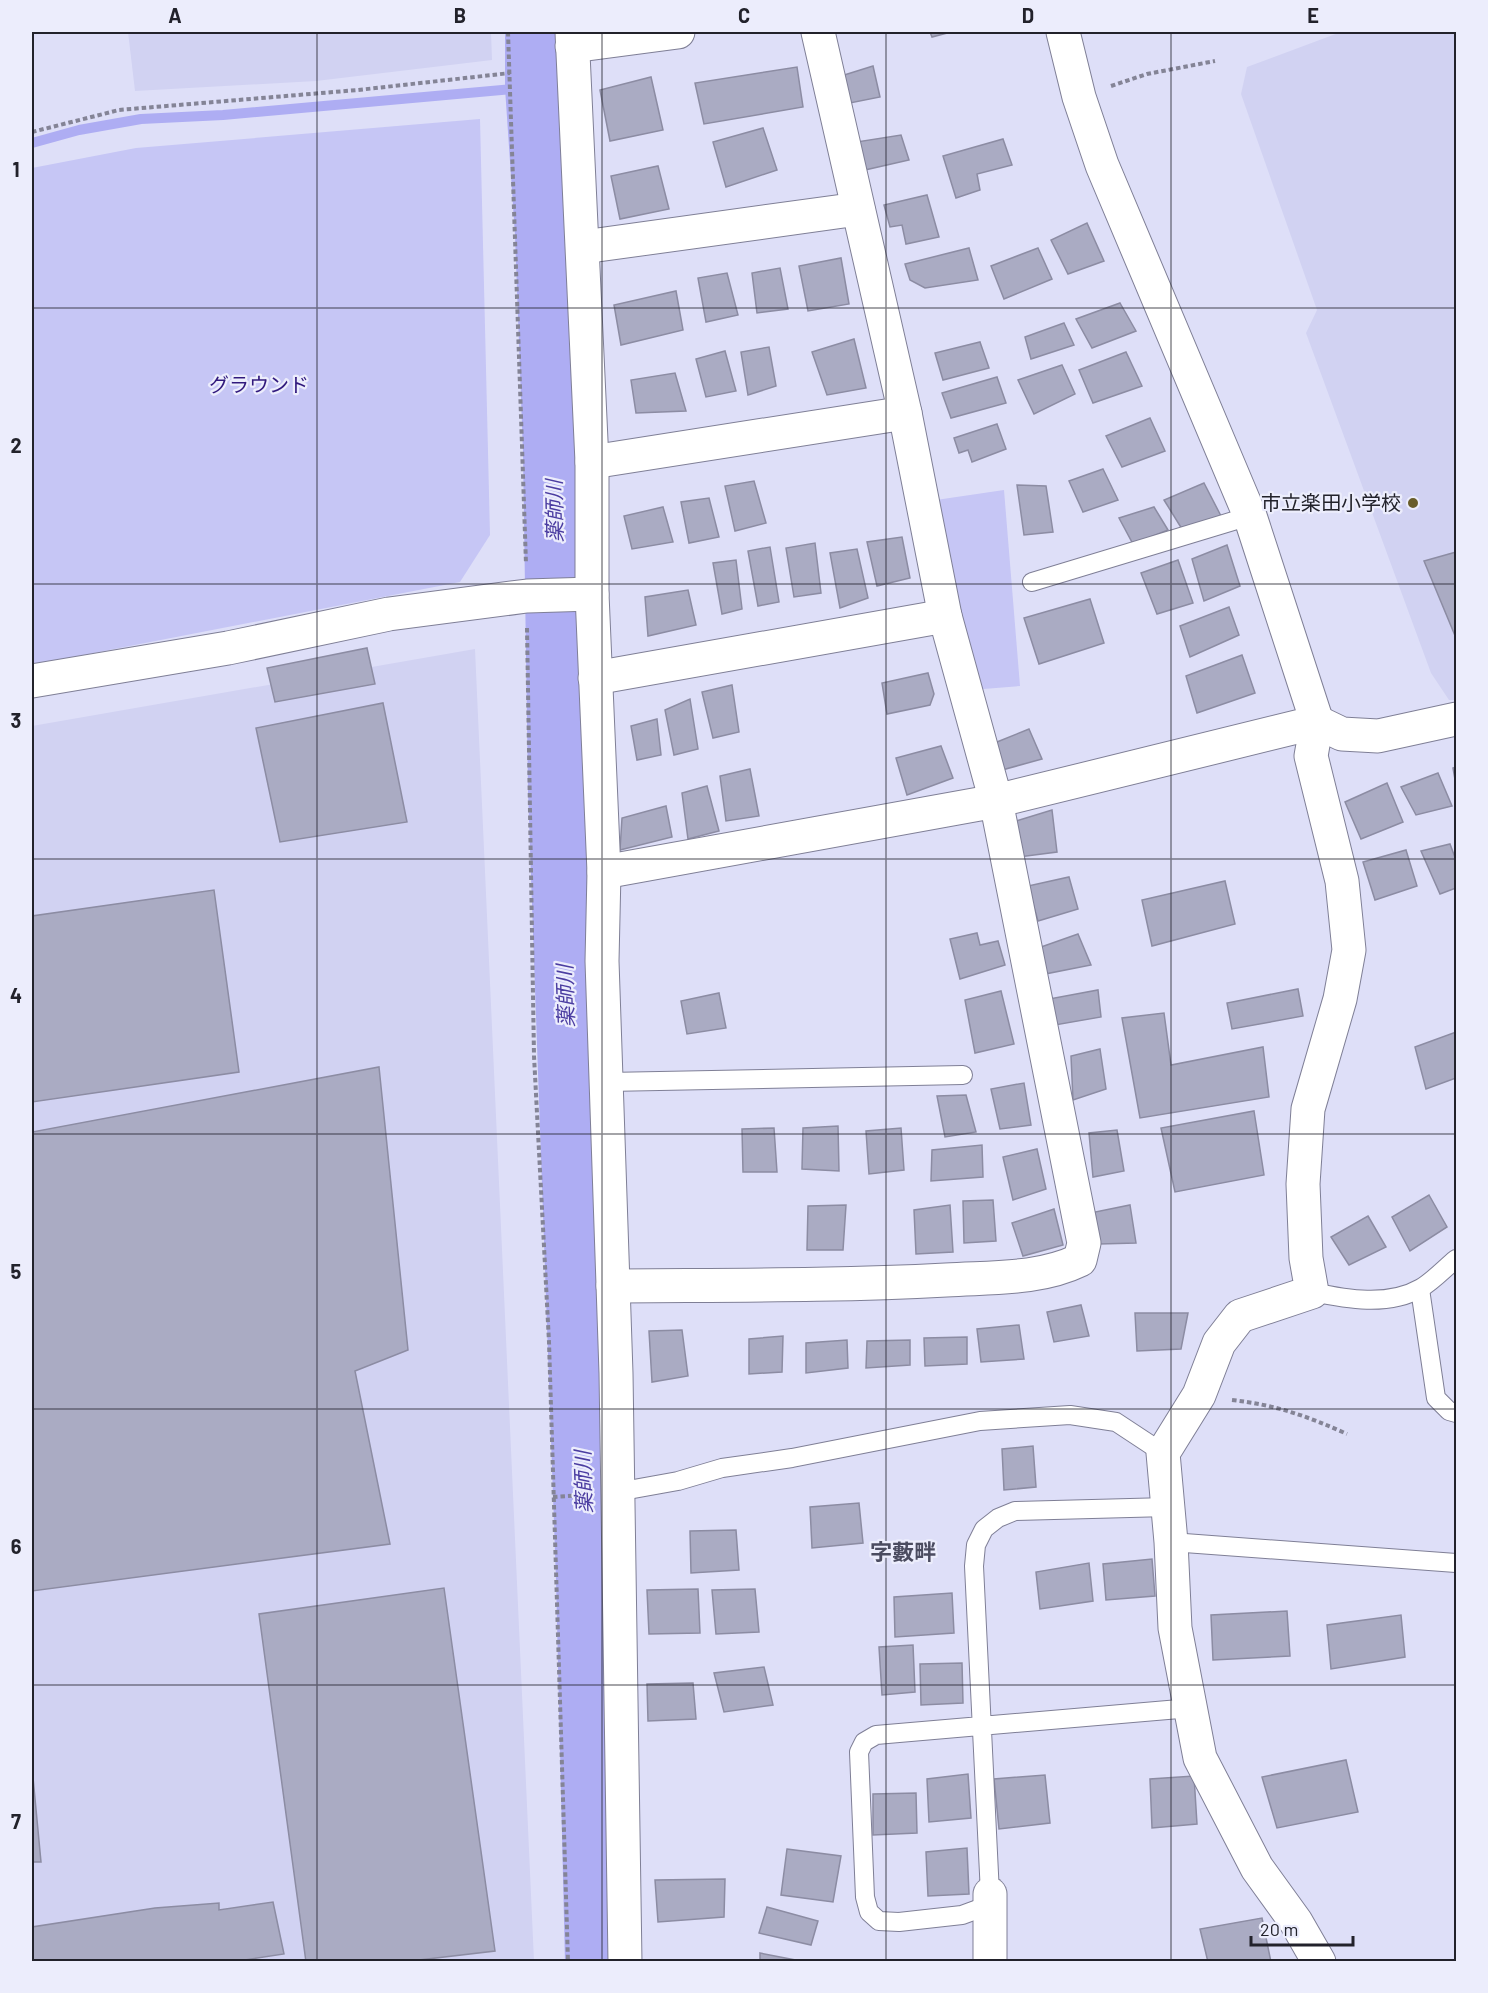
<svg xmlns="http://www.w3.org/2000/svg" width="1488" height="1993" font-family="Barlow,'Noto Sans JP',sans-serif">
	<rect width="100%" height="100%" fill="#dedff8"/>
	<!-- built -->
	<g fill="#d1d2f2">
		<path d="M128,32H491L492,60L316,81L135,91Z"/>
		<path d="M1341,32H1456V700H1449L1431,673L1306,333L1317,310L1241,94L1247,67Z"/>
		<path d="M475,649L534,1961L32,1962V726Z"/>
	</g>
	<!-- green -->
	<g fill="#c6c6f5">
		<path d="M480,119L490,535L460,582L32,665V168L136,148Z"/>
		<path d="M1004,490L1020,686L971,690L936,500Z"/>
	</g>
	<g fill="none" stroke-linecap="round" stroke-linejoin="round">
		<!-- stream -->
		<path stroke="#aeadf3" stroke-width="10" d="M32,143L79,130L141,119L223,115L536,87"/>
		<!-- river -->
		<path stroke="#aeadf3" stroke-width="62" d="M536,32V87L546,234L554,452L559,791L587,1579L596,1962"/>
	</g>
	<!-- building -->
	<g fill="#aaabc3" stroke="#8c8ca3" stroke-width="1.5">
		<path d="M930,32H951L932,37Z"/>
		<path d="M873,66L880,97L850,103L841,76Z"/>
		<path d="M797,67L803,107L704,124L695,83Z"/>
		<path d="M651,77L663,130L610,141L600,90Z"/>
		<path d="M763,128L777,170L726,187L713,142Z"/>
		<path d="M901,135L909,160L856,172L850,143Z"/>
		<path d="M1003,139L1012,165L977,174L980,190L956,198L943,156Z"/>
		<path d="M658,166L669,209L620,219L611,176Z"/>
		<path d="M927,195L939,237L906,244L902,225L890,227L884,205Z"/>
		<path d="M1087,223L1104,261L1068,274L1051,240Z"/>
		<path d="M969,248L978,280L925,288L910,280L905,264Z"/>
		<path d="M1038,248L1052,279L1004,299L991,266Z"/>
		<path d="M841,258L849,304L808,311L799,266Z"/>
		<path d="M780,268L788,309L757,313L752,273Z"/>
		<path d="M727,273L738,315L706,322L698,278Z"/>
		<path d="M676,291L683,330L621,345L614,305Z"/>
		<path d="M1120,303L1136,331L1092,348L1076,319Z"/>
		<path d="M1064,323L1074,345L1031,359L1025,337Z"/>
		<path d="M854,339L866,388L827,395L812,352Z"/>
		<path d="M980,342L989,368L943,380L935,353Z"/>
		<path d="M769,347L776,386L748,395L741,352Z"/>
		<path d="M725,351L736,391L706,397L696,359Z"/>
		<path d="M1126,352L1142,386L1093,403L1079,370Z"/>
		<path d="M1062,365L1075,394L1034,414L1018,380Z"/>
		<path d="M675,373L686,411L636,413L631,380Z"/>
		<path d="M997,377L1006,403L951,418L942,393Z"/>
		<path d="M1150,418L1165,451L1122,467L1106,436Z"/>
		<path d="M997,424L1006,449L972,462L968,450L959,453L954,438Z"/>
		<path d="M1103,469L1118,500L1083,512L1069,481Z"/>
		<path d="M754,481L766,523L735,531L725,486Z"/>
		<path d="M1204,483L1221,516L1182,529L1164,500Z"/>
		<path d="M1017,485L1046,486L1053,532L1024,535Z"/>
		<path d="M709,498L719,537L689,543L681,502Z"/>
		<path d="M663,507L673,542L632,549L624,516Z"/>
		<path d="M1154,507L1168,530L1133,544L1119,518Z"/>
		<path d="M902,537L910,578L877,586L867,542Z"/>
		<path d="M815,543L821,593L794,597L786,548Z"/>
		<path d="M1227,545L1240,586L1204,601L1192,559Z"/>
		<path d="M770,547L779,602L758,606L748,551Z"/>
		<path d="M857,549L868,598L840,608L830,553Z"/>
		<path d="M1456,552V638L1424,561Z"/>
		<path d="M736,560L742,609L722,614L713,563Z"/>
		<path d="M1178,560L1193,603L1157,614L1141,573Z"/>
		<path d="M688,590L696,625L648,636L645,597Z"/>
		<path d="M1090,599L1104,643L1039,664L1024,618Z"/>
		<path d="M1229,607L1239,635L1190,657L1180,626Z"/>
		<path d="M367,648L375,684L275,702L267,668Z"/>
		<path d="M1242,655L1255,693L1197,713L1186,676Z"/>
		<path d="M928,673L934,694L930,705L887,714L882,683Z"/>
		<path d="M732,685L739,732L713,738L702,692Z"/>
		<path d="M690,699L698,749L674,755L665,710Z"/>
		<path d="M383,703L407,822L280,842L256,728Z"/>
		<path d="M657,719L661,755L637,760L631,726Z"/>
		<path d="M1029,729L1042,759L1002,770L992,744Z"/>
		<path d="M941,746L953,778L907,795L896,758Z"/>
		<path d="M1456,767V785L1453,768Z"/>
		<path d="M750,769L759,816L726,821L720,776Z"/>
		<path d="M1438,773L1452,806L1416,815L1401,787Z"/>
		<path d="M1387,783L1403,822L1361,839L1345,802Z"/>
		<path d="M707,786L719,831L688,839L682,793Z"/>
		<path d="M666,806L672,837L620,850L622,818Z"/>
		<path d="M1052,810L1057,852L1019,857L1016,821Z"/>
		<path d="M1450,844L1456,860V888L1440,894L1421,851Z"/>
		<path d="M1406,850L1417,886L1375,900L1363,862Z"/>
		<path d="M1069,877L1078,909L1038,921L1028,886Z"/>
		<path d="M1225,881L1235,924L1152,946L1142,900Z"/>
		<path d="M214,890L239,1072L32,1102V916Z"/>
		<path d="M977,933L980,945L998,941L1005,965L960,979L950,939Z"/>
		<path d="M1078,934L1091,965L1045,974L1041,947Z"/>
		<path d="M1298,989L1303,1016L1232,1029L1227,1003Z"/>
		<path d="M1098,990L1101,1017L1055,1025L1049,999Z"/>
		<path d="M1001,991L1014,1044L975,1053L965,1000Z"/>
		<path d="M719,993L726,1028L687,1034L681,1001Z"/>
		<path d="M1164,1013L1171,1065L1263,1047L1269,1097L1140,1118L1122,1018Z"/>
		<path d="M1456,1032V1078L1426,1089L1415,1047Z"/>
		<path d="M1100,1049L1106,1089L1073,1100L1071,1056Z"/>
		<path d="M379,1067L408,1350L355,1371L390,1544L32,1591V1132Z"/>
		<path d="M1024,1083L1031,1125L1000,1129L991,1089Z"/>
		<path d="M966,1095L976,1132L945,1137L937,1096Z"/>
		<path d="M1254,1111L1264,1175L1175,1192L1161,1128Z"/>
		<path d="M838,1126L839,1171L802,1169L803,1128Z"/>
		<path d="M774,1128L777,1172H743L742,1129Z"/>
		<path d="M901,1128L904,1170L869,1174L866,1131Z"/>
		<path d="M1117,1130L1124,1171L1093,1177L1089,1133Z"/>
		<path d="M982,1145L983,1177L931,1181L932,1150Z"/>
		<path d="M1037,1149L1046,1189L1013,1200L1003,1157Z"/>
		<path d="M1429,1195L1447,1227L1410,1251L1392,1217Z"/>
		<path d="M993,1200L996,1241L964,1243L963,1201Z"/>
		<path d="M846,1205L843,1250H807L808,1206Z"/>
		<path d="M950,1205L953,1252L916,1254L914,1210Z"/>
		<path d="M1130,1205L1136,1243L1099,1244L1095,1212Z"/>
		<path d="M1054,1209L1063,1245L1023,1256L1012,1223Z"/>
		<path d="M1368,1216L1386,1247L1349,1265L1331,1237Z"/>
		<path d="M1081,1305L1089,1336L1054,1342L1047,1312Z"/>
		<path d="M1135,1313H1188L1181,1349L1137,1351Z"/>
		<path d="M1019,1325L1024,1359L981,1362L977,1329Z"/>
		<path d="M682,1330L688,1376L652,1382L649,1331Z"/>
		<path d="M783,1336L782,1372L749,1374V1339Z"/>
		<path d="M967,1337V1364L925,1366L924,1338Z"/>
		<path d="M847,1340L848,1368L806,1373V1343Z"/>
		<path d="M910,1340V1365L866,1368L867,1341Z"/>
		<path d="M1033,1446L1036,1487L1004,1490L1002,1449Z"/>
		<path d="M859,1503L863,1543L812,1548L810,1507Z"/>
		<path d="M736,1530L739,1570L691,1573L690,1531Z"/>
		<path d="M1152,1559L1155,1596L1106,1600L1103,1564Z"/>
		<path d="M1089,1563L1093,1601L1040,1609L1036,1572Z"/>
		<path d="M444,1588L495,1951L402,1962H306L259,1614Z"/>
		<path d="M698,1589L700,1633L649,1634L647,1590Z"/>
		<path d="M755,1589L759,1632L716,1634L712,1590Z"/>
		<path d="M952,1593L954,1633L895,1637L894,1597Z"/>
		<path d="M1287,1611L1290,1656L1213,1660L1211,1615Z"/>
		<path d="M1401,1615L1405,1657L1331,1669L1327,1625Z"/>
		<path d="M913,1645L915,1692L882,1695L879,1647Z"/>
		<path d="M962,1663L963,1703L921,1705L920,1664Z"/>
		<path d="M764,1667L773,1705L724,1712L714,1673Z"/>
		<path d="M693,1683L696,1719L648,1721L647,1684Z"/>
		<path d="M1346,1760L1358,1812L1277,1828L1262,1777Z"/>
		<path d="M32,1767L41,1862H32Z"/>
		<path d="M968,1774L971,1818L929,1822L927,1779Z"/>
		<path d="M1045,1775L1050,1823L999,1829L994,1779Z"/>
		<path d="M1194,1776L1197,1824L1152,1828L1150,1779Z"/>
		<path d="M916,1793L917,1833L873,1835V1794Z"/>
		<path d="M967,1848L969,1894L928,1896L926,1852Z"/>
		<path d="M787,1849L841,1856L833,1902L781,1895Z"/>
		<path d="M725,1879L724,1917L658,1922L655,1880Z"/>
		<path d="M273,1902L284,1954L232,1962H32V1927L155,1908L219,1903V1910Z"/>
		<path d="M767,1907L818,1921L811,1945L759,1933Z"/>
		<path d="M1262,1918L1271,1962H1208L1200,1929Z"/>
		<path d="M760,1953L806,1962H760Z"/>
	</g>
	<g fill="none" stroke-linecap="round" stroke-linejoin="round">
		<defs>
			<g id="service">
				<path d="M1032,582L1250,516"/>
				<path d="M607,1082L963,1075"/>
				<path d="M1420,1289L1436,1398L1449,1411L1456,1413"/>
				<path d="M1312,1292C1346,1299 1388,1307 1421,1288C1433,1281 1445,1268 1456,1259"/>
				<path d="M617,1492L678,1481L722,1468L792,1458L980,1421L1070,1415L1116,1422L1163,1453"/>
				<path d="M1168,1507L1015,1511L998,1518L984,1529L976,1545L974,1566L990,1894L981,1908L962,1915L899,1922L879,1921L869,1912L865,1897L859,1752L864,1742L876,1735L1191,1708"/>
				<path d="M1171,1542L1456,1563"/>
			</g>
			<g id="minor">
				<path d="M572,32L592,462V594L604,872L602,961L616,1373L625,1962"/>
				<path d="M818,32L905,413L945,616L996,801L1317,722L1342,734L1378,736L1456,719"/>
				<path d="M1063,32L1079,97L1102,165L1250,516L1317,722L1311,756L1342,881L1349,950L1340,999L1308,1109L1303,1184L1306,1258L1312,1292L1240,1316L1219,1343L1199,1395L1163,1453L1171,1542L1175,1628L1200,1758L1257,1868L1296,1922L1319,1962"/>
				<path d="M572,46L678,32"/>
				<path d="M583,247L858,209"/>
				<path d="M592,462L905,413"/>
				<path d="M595,678L945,616"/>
				<path d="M32,681L228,648L389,614L527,596L592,594"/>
				<path d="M604,872L996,801L1084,1243L1080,1260C1039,1280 991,1277 946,1280C835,1286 724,1285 613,1286"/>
				<path d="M990,1962V1894"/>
			</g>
		</defs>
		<!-- service casing -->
		<use href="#service" stroke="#7f7f96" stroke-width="20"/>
		<!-- minor casing -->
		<use href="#minor" stroke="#7f7f96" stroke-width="35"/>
		<!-- path -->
		<g stroke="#848496" stroke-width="4" stroke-dasharray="4.5 3" stroke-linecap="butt">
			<path d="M508,32L526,564"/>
			<path d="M1111,86L1147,74L1215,61"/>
			<path d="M32,132L119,110L358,90L510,73"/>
			<path d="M527,628L534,1056L549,1342L568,1962"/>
			<path d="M1232,1400C1276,1405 1307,1416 1347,1434"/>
			<path d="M553,1497L584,1495"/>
		</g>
		<!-- service -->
		<use href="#service" stroke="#fff" stroke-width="18"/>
		<!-- minor -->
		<use href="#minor" stroke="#fff" stroke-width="33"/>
	</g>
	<!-- grid -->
	<path fill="none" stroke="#22222b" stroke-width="1.5" stroke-opacity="0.55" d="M317,32V1962M602,32V1962M886,32V1962M1171,32V1962M32,308H1456M32,584H1456M32,859H1456M32,1134H1456M32,1409H1456M32,1685H1456"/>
	<!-- markers -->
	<circle fill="#695d2a" stroke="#ecedfc" stroke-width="2" cx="1413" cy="503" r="6"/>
	<g text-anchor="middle" stroke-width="4.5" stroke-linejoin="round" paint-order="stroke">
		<!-- park labels -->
		<g font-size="20" fill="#31197d" stroke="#ecedfc">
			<text x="259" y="392">グラウンド</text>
		</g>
		<!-- poi labels -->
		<g font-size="20" fill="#22222b" stroke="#ecedfc" text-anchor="end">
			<text x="1401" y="510">市立楽田小学校</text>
		</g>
		<!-- water labels -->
		<g font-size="21" font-style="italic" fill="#4b3da1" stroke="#ecedfc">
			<text transform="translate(555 511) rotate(-91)" y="7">薬師川</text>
			<text transform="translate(566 996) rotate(-92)" y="7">薬師川</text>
			<text transform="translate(584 1482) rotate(-92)" y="7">薬師川</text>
		</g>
		<!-- quarter labels -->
		<g font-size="22" font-weight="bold" fill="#4b4c60" stroke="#ecedfc">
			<text x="903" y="1560">字藪畔</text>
		</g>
	</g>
	<!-- border -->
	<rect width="1488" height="1993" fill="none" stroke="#ecedfc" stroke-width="66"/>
	<!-- scale -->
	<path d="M1251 1936v9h102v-9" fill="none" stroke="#22222b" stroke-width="3"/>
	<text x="1260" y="1936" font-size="18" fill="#22222b" stroke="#ecedfc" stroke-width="4.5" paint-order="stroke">20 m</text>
	<rect x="33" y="33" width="1422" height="1927" fill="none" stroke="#22222b" stroke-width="2"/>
	<g font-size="20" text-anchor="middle" font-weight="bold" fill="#22222b">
		<text x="175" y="23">A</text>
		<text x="460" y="23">B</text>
		<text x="744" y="23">C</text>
		<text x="1028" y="23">D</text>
		<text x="1313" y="23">E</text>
		<text x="16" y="177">1</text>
		<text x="16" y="453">2</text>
		<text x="16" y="728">3</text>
		<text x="16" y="1003">4</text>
		<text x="16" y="1279">5</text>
		<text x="16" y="1554">6</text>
		<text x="16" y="1829">7</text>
	</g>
</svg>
